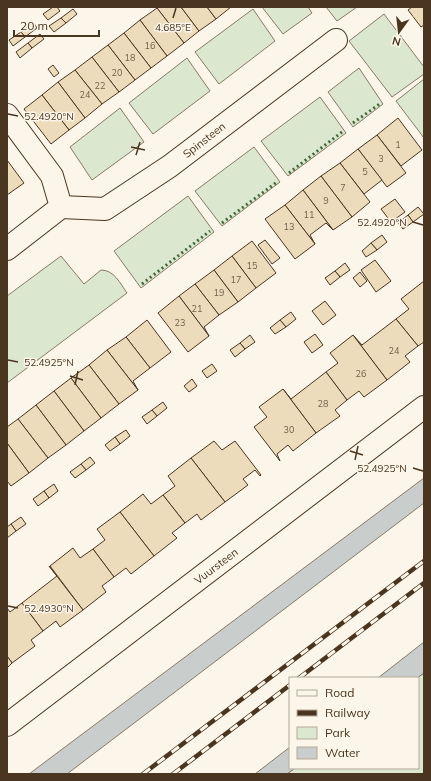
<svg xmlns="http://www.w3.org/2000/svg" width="431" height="781" font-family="Mulish,sans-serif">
	<rect width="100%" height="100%" fill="#fbf6e9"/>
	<!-- green -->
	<g fill="#dce7d0" stroke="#887966">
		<path d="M262,7H308L312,13L283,34Z"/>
		<path d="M326,7H357L337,21Z"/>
		<path d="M253,9L275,41L219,84L195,52Z"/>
		<path d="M384,14L424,67V74L392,97L349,41Z"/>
		<path d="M187,58L210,91L153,134L129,103Z"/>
		<path d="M359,68L383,104L353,127L328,92Z"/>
		<path d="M424,79V138L396,101Z"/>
		<path d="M320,97L346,133L288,176L261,141Z"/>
		<path d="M120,108L144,142L92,180L70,147Z"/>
		<path d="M254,147L280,182L222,226L195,191Z"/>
		<path d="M188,196L214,232L141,288L114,251Z"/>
		<path d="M61,256L84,284L101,270C114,270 120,283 127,293L7,383V296Z"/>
		<path d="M424,673V774H287L295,768H418L417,678Z"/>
	</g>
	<!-- water -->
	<g fill="#c9cecd" stroke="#887966">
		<path d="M424,478V503L67,774H29Z"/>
		<path d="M424,642V673L417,678H378Z"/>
		<path d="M290,747V768H295L287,774H255Z"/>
	</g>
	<!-- building -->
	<g fill="#ecdcbc" stroke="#4a3520">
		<path d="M53,7H57L60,11L48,20L43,14Z"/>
		<path d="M158,7H181L199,31L184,43L157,8Z"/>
		<path d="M181,7H207L216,19L199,31Z"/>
		<path d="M207,7H231L216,19Z"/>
		<path d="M412,7H424V25L421,27L408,10Z"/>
		<path d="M157,8L184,43L167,56L140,20Z"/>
		<path d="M73,9L77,14L66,23L61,18Z"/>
		<path d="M61,18L66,23L54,32L49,26Z"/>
		<path d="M140,20L167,56L151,68L124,33Z"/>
		<path d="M33,22L37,28L25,37L21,32Z"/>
		<path d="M21,32L25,37L13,46L9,40Z"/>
		<path d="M124,33L151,68L135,80L108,45Z"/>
		<path d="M40,34L44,39L32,48L28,43Z"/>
		<path d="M28,43L32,48L20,58L16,52Z"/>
		<path d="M108,45L135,80L119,92L92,57Z"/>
		<path d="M92,57L119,92L102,104L75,70Z"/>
		<path d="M53,65L59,73L54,77L48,69Z"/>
		<path d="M75,70L102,104L85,118L58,82Z"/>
		<path d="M58,82L85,118L69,130L42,95Z"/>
		<path d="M42,95L69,130L51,144L24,109Z"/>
		<path d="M398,118L422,150L401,166L377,135Z"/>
		<path d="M377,135L406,173L387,187L358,149Z"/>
		<path d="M358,149L382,180L364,194L340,163Z"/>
		<path d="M7,160L24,183L7,195Z"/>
		<path d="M340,163L370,202L352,217L321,176Z"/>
		<path d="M321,176L352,217L333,230L303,190Z"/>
		<path d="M303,190L333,230L326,223L310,235L315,244L285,205Z"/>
		<path d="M395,199L405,212L391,222L381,209Z"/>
		<path d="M285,205L315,244L295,259L265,219Z"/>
		<path d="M418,207L424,214L413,222L408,215Z"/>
		<path d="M408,215L413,222L403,229L398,223Z"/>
		<path d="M382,235L387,242L377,250L371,243Z"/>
		<path d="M265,240L280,258L272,264L258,245Z"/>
		<path d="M252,241L276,273L256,288L232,256Z"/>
		<path d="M371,243L377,250L366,257L362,251Z"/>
		<path d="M232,256L256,288L238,302L214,270Z"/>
		<path d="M375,260L391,281L376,292L361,270Z"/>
		<path d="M345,263L350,270L340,277L335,271Z"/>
		<path d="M214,270L238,302L219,315L195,284Z"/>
		<path d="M335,271L340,277L330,285L325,278Z"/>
		<path d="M360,272L367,281L360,287L353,278Z"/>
		<path d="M424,281V342L418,346L396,319L409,309L401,299Z"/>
		<path d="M195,284L219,315L204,327L209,336L179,296Z"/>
		<path d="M179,296L209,336L188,352L158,313Z"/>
		<path d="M325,301L336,315L323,325L312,311Z"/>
		<path d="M291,312L296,319L286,327L280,320Z"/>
		<path d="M396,319L418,346L405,356L410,362L387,380L353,335L362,345Z"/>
		<path d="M147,320L171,352L150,368L126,337Z"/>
		<path d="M280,320L286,327L275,334L270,328Z"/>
		<path d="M315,334L323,345L312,353L304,342Z"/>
		<path d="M250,335L255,342L245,349L240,343Z"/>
		<path d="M353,335L387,380L364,397L359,391L347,400L326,372L338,363L330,353Z"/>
		<path d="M126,337L150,368L133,381L138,390L107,350Z"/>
		<path d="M240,343L245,349L235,357L230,350Z"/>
		<path d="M107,350L138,390L119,404L89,365Z"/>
		<path d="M212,364L217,371L207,378L202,371Z"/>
		<path d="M89,365L119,404L101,418L71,378Z"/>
		<path d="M326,372L347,400L335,410L340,416L316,433L283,389L291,399Z"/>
		<path d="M71,378L101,418L84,431L54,391Z"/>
		<path d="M192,379L197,386L189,392L184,386Z"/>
		<path d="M283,389L316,433L293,451L288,445L277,454L280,461L254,427L267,417L259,407Z"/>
		<path d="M54,391L84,431L66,445L36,405Z"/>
		<path d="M163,402L167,408L157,416L152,410Z"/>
		<path d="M36,405L66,445L48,458L18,419Z"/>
		<path d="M152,410L157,416L147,424L142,417Z"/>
		<path d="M18,419L48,458L29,473L7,443V427Z"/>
		<path d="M126,430L130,436L120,444L115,437Z"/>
		<path d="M115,437L120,444L110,451L105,445Z"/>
		<path d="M214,441L222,450L235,441L261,475L260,476L255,470L243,479L248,485L225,502L191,458Z"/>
		<path d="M7,443L29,473L11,486L7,481Z"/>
		<path d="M90,457L95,463L86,470L81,464Z"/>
		<path d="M191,458L225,502L201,520L197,514L185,523L163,495L175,486L168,476Z"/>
		<path d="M81,464L86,470L75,478L70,472Z"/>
		<path d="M54,484L58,491L49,498L44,491Z"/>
		<path d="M44,491L49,498L38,506L33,499Z"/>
		<path d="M143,494L151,504L163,495L185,523L172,533L177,538L154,556L120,512Z"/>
		<path d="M120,512L154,556L131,574L126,568L114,577L93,549L105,540L97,529Z"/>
		<path d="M21,517L26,524L16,531L11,524Z"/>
		<path d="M11,524L16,531L7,538V527Z"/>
		<path d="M73,548L80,558L93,549L114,577L102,586L106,592L83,610L50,566Z"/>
		<path d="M49,566L83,610L60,627L56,621L43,631L22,603L57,576Z"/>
		<path d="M22,603L43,631L31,640L35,646L12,663L7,656V608L10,612Z"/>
		<path d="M7,656L12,663L7,668Z"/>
	</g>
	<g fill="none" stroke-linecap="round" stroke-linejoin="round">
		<defs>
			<g id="minor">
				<path d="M7,115L52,176L61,207L7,249"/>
				<path d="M61,207L105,209L170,166L336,40"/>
				<path d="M7,725L424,407"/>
			</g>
		</defs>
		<!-- minor casing -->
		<use href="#minor" stroke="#4a3520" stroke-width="24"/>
		<!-- minor -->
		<use href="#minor" stroke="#fbf6e9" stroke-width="22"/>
		<defs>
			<g id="rail">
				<path d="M299,678L424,583"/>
				<path d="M143,774L424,561"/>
				<path d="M173,774L290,685"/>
			</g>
		</defs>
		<!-- rail casing -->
		<use href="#rail" stroke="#4a3520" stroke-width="4.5"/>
		<!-- rail -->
		<use href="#rail" stroke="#fbf6e9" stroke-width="3" stroke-dasharray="9" stroke-linecap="butt"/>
		<!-- hedge -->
		<g stroke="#436837" stroke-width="3" stroke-dasharray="2 3" stroke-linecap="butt">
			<path d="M353,123L381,103"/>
			<path d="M289,173L342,132"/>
			<path d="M222,223L277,182"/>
			<path d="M142,284L210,231"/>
		</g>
	</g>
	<!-- ticks -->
	<path fill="none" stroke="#4a3520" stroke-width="1.5" d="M173,18L176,8M8,114L18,116M131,147L145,150M136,155L140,142M413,222L423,225M8,360L18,362M70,376L83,380M75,385L78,371M350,451L363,455M355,460L358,446M413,468L423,471M8,606L18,608"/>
	<g text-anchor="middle" stroke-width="3" stroke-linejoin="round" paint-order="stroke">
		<!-- number labels -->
		<g font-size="9" fill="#725f47">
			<text x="150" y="49">16</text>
			<text x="130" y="61">18</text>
			<text x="117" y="76">20</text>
			<text x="100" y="89">22</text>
			<text x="85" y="98">24</text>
			<text x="398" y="148">1</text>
			<text x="381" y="162">3</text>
			<text x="365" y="175">5</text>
			<text x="343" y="191">7</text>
			<text x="326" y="204">9</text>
			<text x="309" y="218">11</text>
			<text x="289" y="230">13</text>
			<text x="252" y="269">15</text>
			<text x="236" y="283">17</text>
			<text x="219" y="296">19</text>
			<text x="197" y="312">21</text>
			<text x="180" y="326">23</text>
			<text x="394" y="354">24</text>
			<text x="361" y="377">26</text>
			<text x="323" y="407">28</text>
			<text x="289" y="433">30</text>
		</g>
		<!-- street labels -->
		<g font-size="11" fill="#4a3520" stroke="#fbf6e9">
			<text transform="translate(204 140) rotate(-38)" y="4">Spinsteen</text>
			<text transform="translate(216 566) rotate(-37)" y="4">Vuursteen</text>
		</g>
	</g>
	<g font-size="10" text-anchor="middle" fill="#4a3520" stroke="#fbf6e9" stroke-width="3" stroke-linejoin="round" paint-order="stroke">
		<text x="173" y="31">4.685°E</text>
		<text x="49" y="120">52.4920°N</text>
		<text x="382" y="226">52.4920°N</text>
		<text x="49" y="366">52.4925°N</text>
		<text x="382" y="472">52.4925°N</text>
		<text x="49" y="612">52.4930°N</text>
	</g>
	<!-- border -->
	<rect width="431" height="781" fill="none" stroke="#4a3520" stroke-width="16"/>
	<!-- legend -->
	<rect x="289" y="677" width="130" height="92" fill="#fbf6e9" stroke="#b4a999"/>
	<rect x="297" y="690" width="20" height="6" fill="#fbf6e9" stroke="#b4a999"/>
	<text x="325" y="697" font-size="12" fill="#4a3520">Road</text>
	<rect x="297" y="710" width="20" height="6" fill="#4a3520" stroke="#b4a999"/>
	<text x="325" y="717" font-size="12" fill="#4a3520">Railway</text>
	<rect x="297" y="727" width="20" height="12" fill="#dce7d0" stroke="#b4a999"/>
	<text x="325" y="737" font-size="12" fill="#4a3520">Park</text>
	<rect x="297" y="747" width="20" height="12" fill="#c9cecd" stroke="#b4a999"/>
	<text x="325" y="757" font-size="12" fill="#4a3520">Water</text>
	<!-- north arrow -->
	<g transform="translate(399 32) rotate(195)" stroke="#fbf6e9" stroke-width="3" paint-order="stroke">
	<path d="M0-3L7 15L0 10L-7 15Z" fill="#4a3520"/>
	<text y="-6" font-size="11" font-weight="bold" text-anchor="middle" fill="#4a3520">N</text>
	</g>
	<!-- scale -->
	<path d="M14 30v6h85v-6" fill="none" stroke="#4a3520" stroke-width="2"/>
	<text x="20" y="30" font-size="12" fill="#4a3520" stroke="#fbf6e9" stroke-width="3" paint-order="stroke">20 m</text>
</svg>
